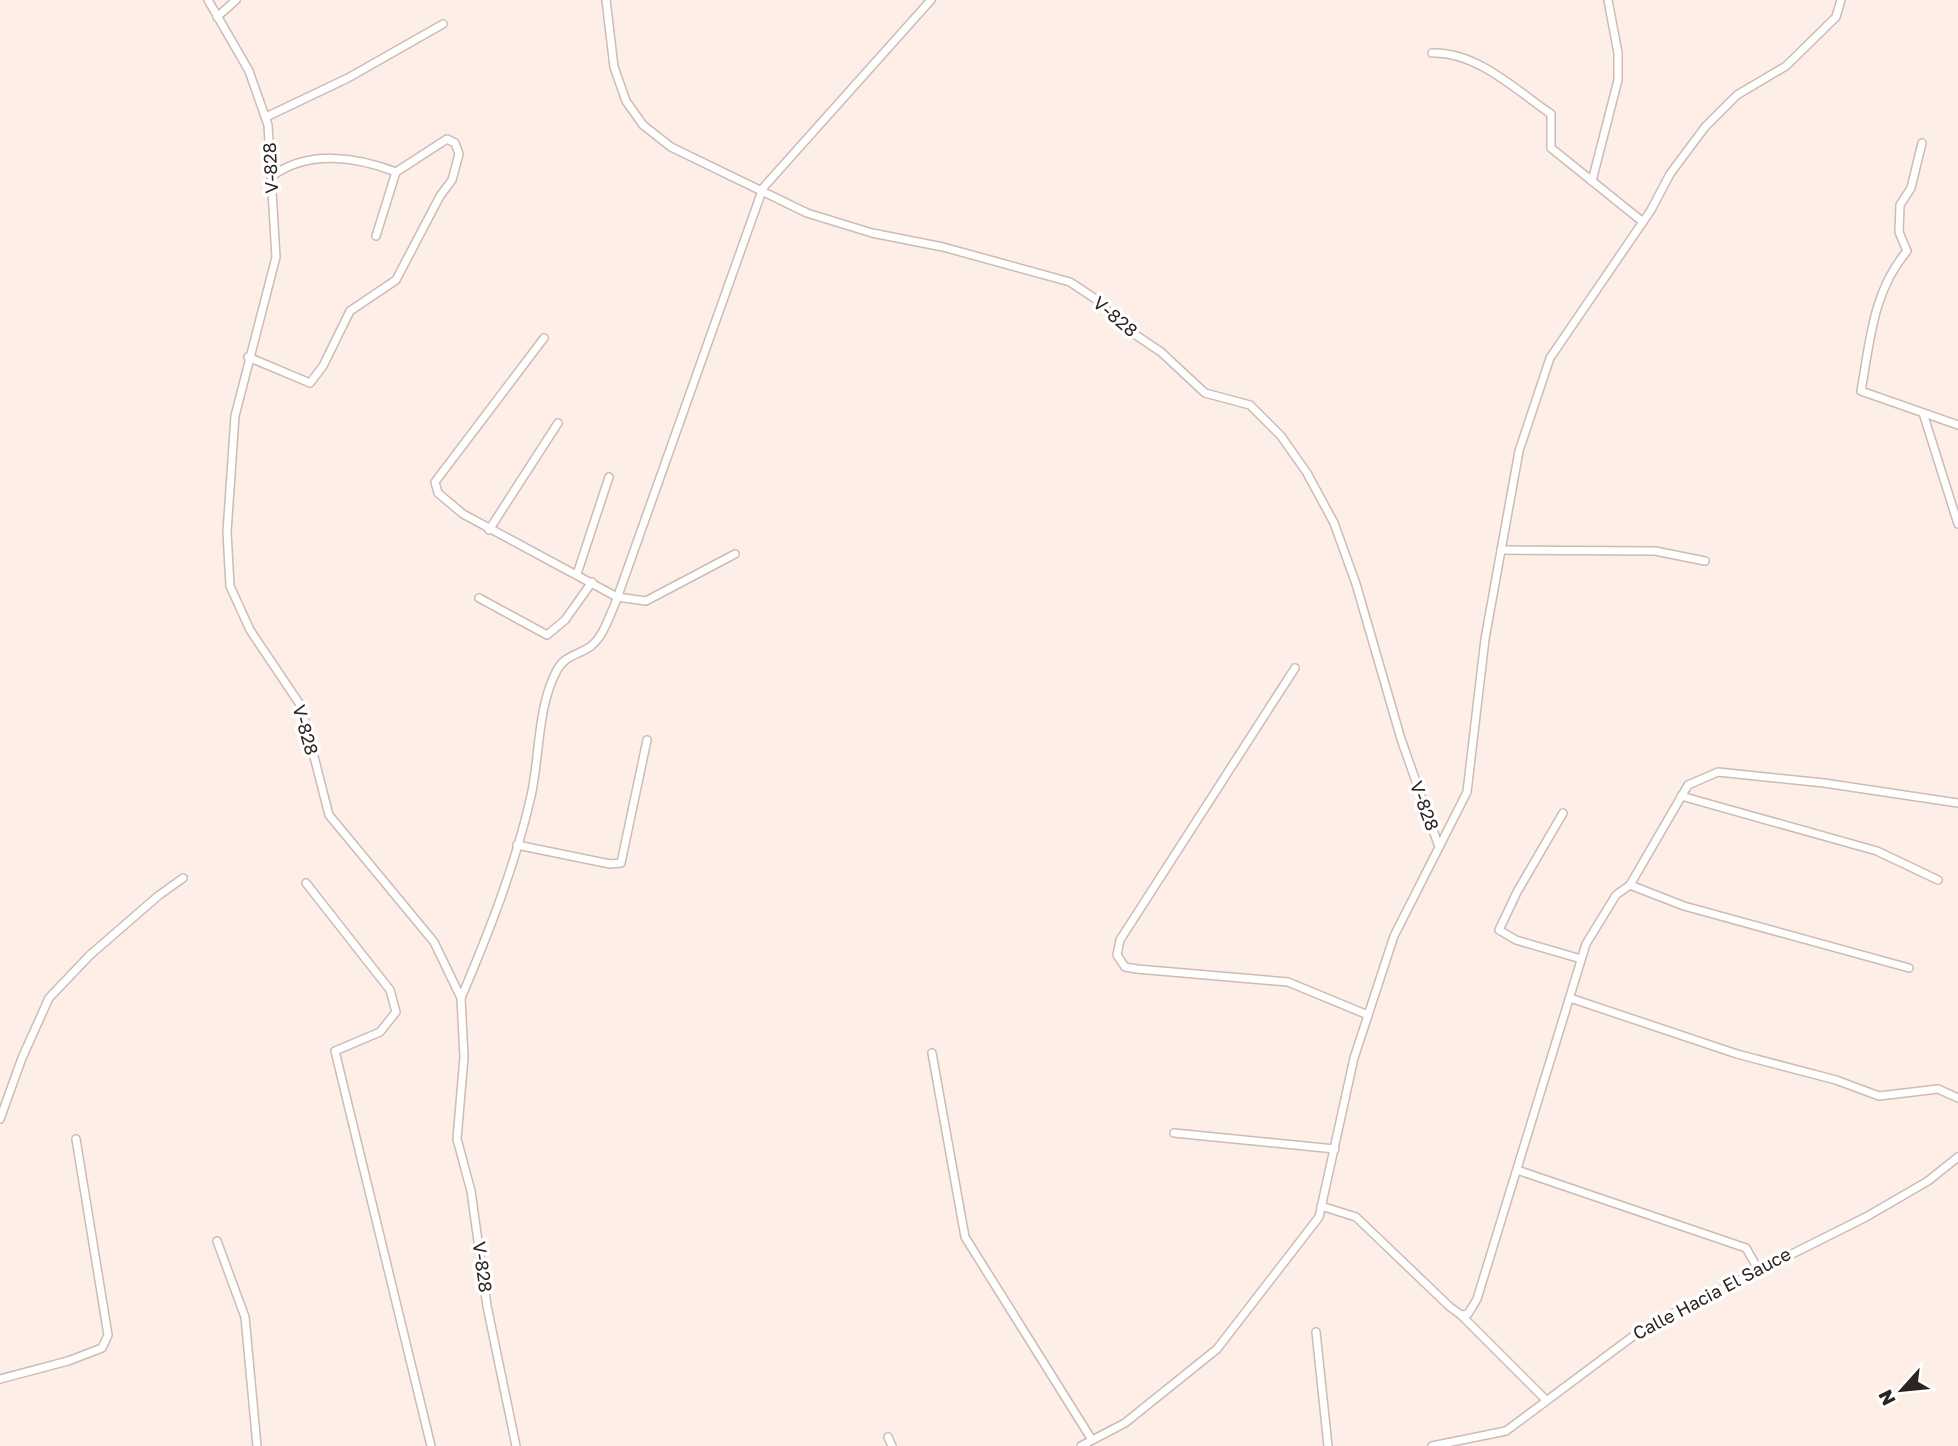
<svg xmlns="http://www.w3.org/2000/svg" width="1958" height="1446" font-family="'Golos Text',sans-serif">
	<rect width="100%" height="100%" fill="#fdeee8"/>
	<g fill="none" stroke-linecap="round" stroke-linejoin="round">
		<defs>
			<g id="minor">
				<path d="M208,0L249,71L268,125L276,257L235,416L227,532L230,586L250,630L301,706L329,815L434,942L461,998L464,1057L457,1139L471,1191L487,1306L516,1446"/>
				<path d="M606,0L614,67L626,101L643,125L671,147L807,213L872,233L943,247L1070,282L1100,302L1118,323L1161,352L1205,393L1250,405L1281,436L1307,473L1334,523L1356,584L1401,739L1438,844"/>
				<path d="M217,17L236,0"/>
				<path d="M1432,53C1476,51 1516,90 1551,114V148L1643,222"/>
				<path d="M266,117L348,78L443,24"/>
				<path d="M1922,143L1911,188L1900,205L1899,232L1907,251C1873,291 1870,341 1861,391L1958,425"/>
				<path d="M1592,181L1618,80V53L1608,0"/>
				<path d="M376,236L396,172"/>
				<path d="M544,338L435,482L438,493L463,514L617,597L646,601L735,554"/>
				<path d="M248,357L310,383L323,366L350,311L396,280L440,196L452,180L459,154L455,143L447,139L396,172C357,157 308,149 271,177"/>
				<path d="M1923,413L1958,524"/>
				<path d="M489,530L558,423"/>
				<path d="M1501,550L1655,551L1705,561"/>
				<path d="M577,574L609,477"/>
				<path d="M479,598L547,635L565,620L592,582"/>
				<path d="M1295,668L1120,940L1117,955L1125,967L1137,969L1288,982L1368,1015"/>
				<path d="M1681,796L1877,851L1938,880"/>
				<path d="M1563,813L1517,892L1499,930L1516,940L1581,959"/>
				<path d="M517,845L610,864L621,863L647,740"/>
				<path d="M306,883L390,990L396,1012L380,1032L335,1051L431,1446"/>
				<path d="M1630,885L1688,785L1718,772L1824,783L1958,803"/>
				<path d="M461,998C489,932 515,866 531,796C540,756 537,707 557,670C565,655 579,655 591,646C603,637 609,617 615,604L763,188L931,0"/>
				<path d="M1570,998L1737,1054L1836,1080L1879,1096L1938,1089L1958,1098"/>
				<path d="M932,1053L965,1237L1092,1440"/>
				<path d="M0,1119L22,1058L49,998L90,955L158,896L183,878"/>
				<path d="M1174,1133L1335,1149"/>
				<path d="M1517,1170L1746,1248L1758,1269"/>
				<path d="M1321,1206L1356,1217L1450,1307L1461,1315L1468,1314L1477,1299L1586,944L1616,895L1630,885L1684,906L1909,968"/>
				<path d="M217,1241L245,1317L257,1446"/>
				<path d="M1461,1315L1546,1400"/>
				<path d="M1316,1332L1328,1446"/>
				<path d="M0,1379L68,1361L102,1348L108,1335L76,1139"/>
				<path d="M888,1437L892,1446"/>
				<path d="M1081,1446L1125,1423L1217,1349L1319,1217L1354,1058L1394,936L1467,792L1485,639L1519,451L1550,358L1651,210L1670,174L1705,127L1737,95L1786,66L1836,17L1841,0"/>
				<path d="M1432,1446L1506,1431L1644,1328L1866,1217L1928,1181L1958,1157"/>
			</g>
		</defs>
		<!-- minor casing -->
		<use href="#minor" stroke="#cdbbb4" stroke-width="10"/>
		<!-- minor -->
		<use href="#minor" stroke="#fff" stroke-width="7"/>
	</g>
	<g text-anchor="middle" stroke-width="7" stroke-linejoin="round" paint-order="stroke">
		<!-- street labels -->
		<g font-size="18" fill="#2b2421" stroke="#fff">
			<text transform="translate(271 168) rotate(-93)" y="6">V-828</text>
			<text transform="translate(1115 317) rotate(40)" y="6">V-828</text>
			<text transform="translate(305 730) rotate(74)" y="6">V-828</text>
			<text transform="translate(1424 806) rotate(70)" y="6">V-828</text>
			<text transform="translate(482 1267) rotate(82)" y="6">V-828</text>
			<text transform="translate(1712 1294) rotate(-28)" y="6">Calle Hacia El Sauce</text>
		</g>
	</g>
	<!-- north arrow -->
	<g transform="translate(1902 1390) rotate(243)" stroke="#ffffff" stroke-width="5" paint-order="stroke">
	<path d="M0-5L12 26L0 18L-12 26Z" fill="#2b2421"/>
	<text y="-10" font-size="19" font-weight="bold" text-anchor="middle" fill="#2b2421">N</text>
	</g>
</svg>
